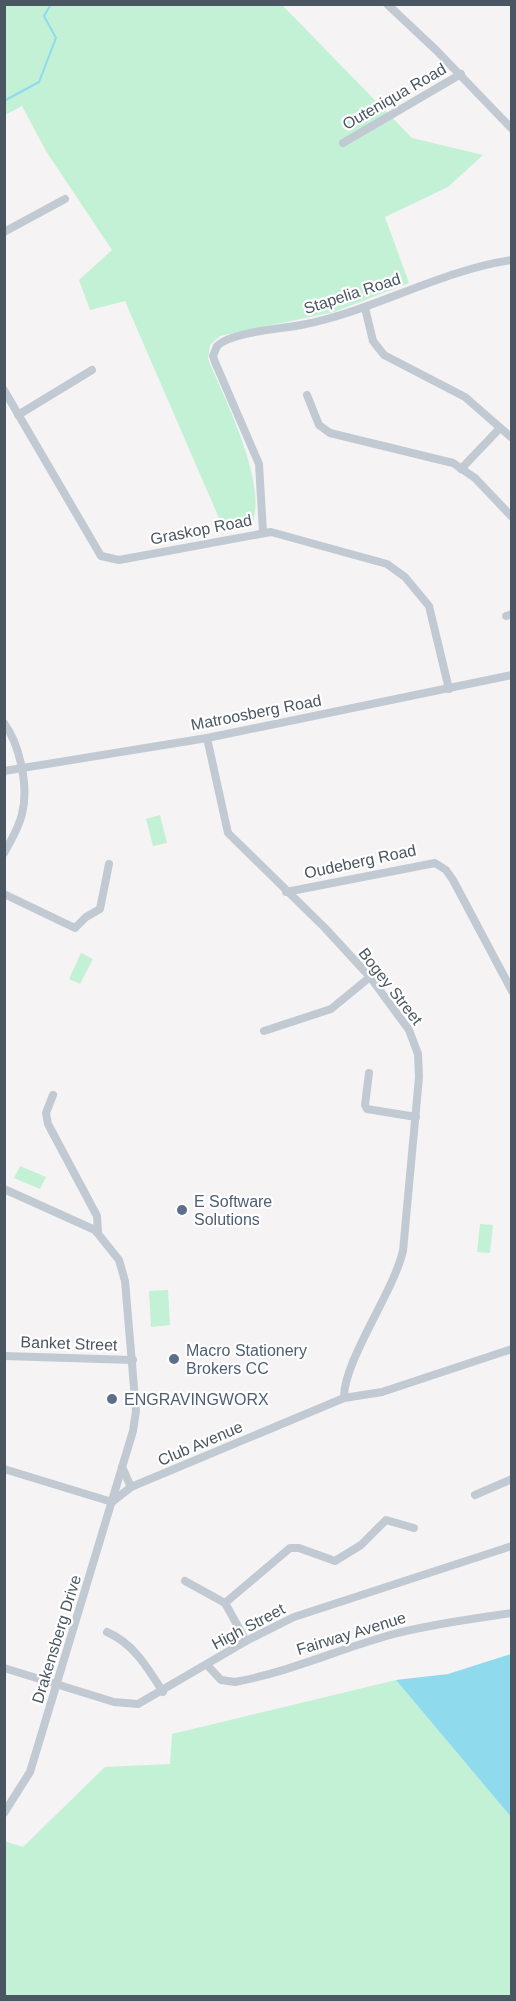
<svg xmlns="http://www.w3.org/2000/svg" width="516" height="2001" font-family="Helvetica,sans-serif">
	<rect width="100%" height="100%" fill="#f5f3f3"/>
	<!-- green -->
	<g fill="#c3f1d5">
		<path d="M5,5H282L412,138L483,155L448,187L385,217L409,283L334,312L220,336L210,345L208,359C224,398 270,486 251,527L225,532L125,301L90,310L79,280L112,250L46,151L22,106L5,115Z"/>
		<path d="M160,815L167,843L153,846L146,819Z"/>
		<path d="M81,953L93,959L80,984L69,979Z"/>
		<path d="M20,1166L46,1177L40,1189L14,1178Z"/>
		<path d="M480,1224L493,1225L490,1253L477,1252Z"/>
		<path d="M168,1290L170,1325L151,1327L149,1291Z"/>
		<path d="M396,1680L511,1817V1996H5L4,1841L23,1847L105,1767L170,1764L172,1734Z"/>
	</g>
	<!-- water -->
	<path fill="#90daee" d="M511,1654H512L511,1817L396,1680L448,1674Z"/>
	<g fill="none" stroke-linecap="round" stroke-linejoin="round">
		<!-- stream -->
		<path stroke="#90daee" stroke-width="2" d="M4,101L39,82L56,38L44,16L51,4"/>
		<!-- minor -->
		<g stroke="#c1cad2" stroke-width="8">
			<path d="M387,4L436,50L512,129"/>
			<path d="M343,143L461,74"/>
			<path d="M4,232L65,199"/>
			<path d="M365,308L373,341L384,355L465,397L512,438"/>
			<path d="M4,390L101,556L119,560L271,532L387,564L405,577L429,606L449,689"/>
			<path d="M307,395L319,425L330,433L453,463L475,478L512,517"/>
			<path d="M18,415L92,370"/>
			<path d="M461,469L500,428"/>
			<path d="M263,532L259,464L215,362L213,356L217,346C231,332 280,329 301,325C374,311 438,271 512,260"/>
			<path d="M506,616L512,614"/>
			<path d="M4,723C20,745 29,787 22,814C19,828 11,840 4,853"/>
			<path d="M207,738L228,833L325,928L370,977L409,1030L418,1054L419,1077L403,1251C393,1293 343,1362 344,1398"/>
			<path d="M4,771L207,738L512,675"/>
			<path d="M286,892L435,863L446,870L453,880L512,991"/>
			<path d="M4,894L75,928L86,917L100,909L109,864"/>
			<path d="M264,1031L331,1009L370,977"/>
			<path d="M369,1073L365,1105L367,1109L416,1117"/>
			<path d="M53,1095L46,1113L48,1124L97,1216L98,1232"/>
			<path d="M4,1189L95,1230L119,1260L125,1281L136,1411L133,1431L30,1772L4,1813"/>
			<path d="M4,1356L133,1360"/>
			<path d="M122,1467L131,1487"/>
			<path d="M4,1469L112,1502"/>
			<path d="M475,1495L512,1479"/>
			<path d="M112,1502L131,1487L344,1398L382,1392L512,1349"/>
			<path d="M185,1581L225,1603L290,1548H299L335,1561L361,1545L386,1520L414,1528"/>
			<path d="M225,1603L246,1641"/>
			<path d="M107,1632C134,1644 147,1667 163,1692"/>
			<path d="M207,1665L221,1680L235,1682C290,1672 341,1648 394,1634C432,1624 472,1619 512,1613"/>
			<path d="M4,1668L114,1702L138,1704L246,1641L294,1617L512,1546"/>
		</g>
	</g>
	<!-- markers -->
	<g fill="#5c6f8a" stroke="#fff" stroke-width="2">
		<circle cx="182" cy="1210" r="6"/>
		<circle cx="174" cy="1359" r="6"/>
		<circle cx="112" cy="1399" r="6"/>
	</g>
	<g text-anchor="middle" stroke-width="4.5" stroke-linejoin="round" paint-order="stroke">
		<!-- street labels -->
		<g font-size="16" fill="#4a5661" stroke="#fff">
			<text transform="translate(394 96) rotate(-30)" y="6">Outeniqua Road</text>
			<text transform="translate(352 293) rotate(-18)" y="6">Stapelia Road</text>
			<text transform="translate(201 529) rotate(-11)" y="6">Graskop Road</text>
			<text transform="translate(256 712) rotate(-11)" y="6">Matroosberg Road</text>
			<text transform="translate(360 861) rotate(-12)" y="6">Oudeberg Road</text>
			<text transform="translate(391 986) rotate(52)" y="6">Bogey Street</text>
			<text transform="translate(69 1343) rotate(2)" y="6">Banket Street</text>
			<text transform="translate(200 1443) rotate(-23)" y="6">Club Avenue</text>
			<text transform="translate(248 1626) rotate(-28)" y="6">High Street</text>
			<text transform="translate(351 1633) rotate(-17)" y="6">Fairway Avenue</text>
			<text transform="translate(56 1639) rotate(-73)" y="6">Drakensberg Drive</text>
		</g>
		<!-- service labels -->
		<g font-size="16" fill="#4e5e75" stroke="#fff" text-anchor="start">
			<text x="194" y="1207">E Software<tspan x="194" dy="18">Solutions</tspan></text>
			<text x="186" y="1356">Macro Stationery<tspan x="186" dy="18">Brokers CC</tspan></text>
			<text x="124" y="1405">ENGRAVINGWORX</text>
		</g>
	</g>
	<!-- border -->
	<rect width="516" height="2001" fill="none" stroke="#4a5661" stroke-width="12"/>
</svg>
